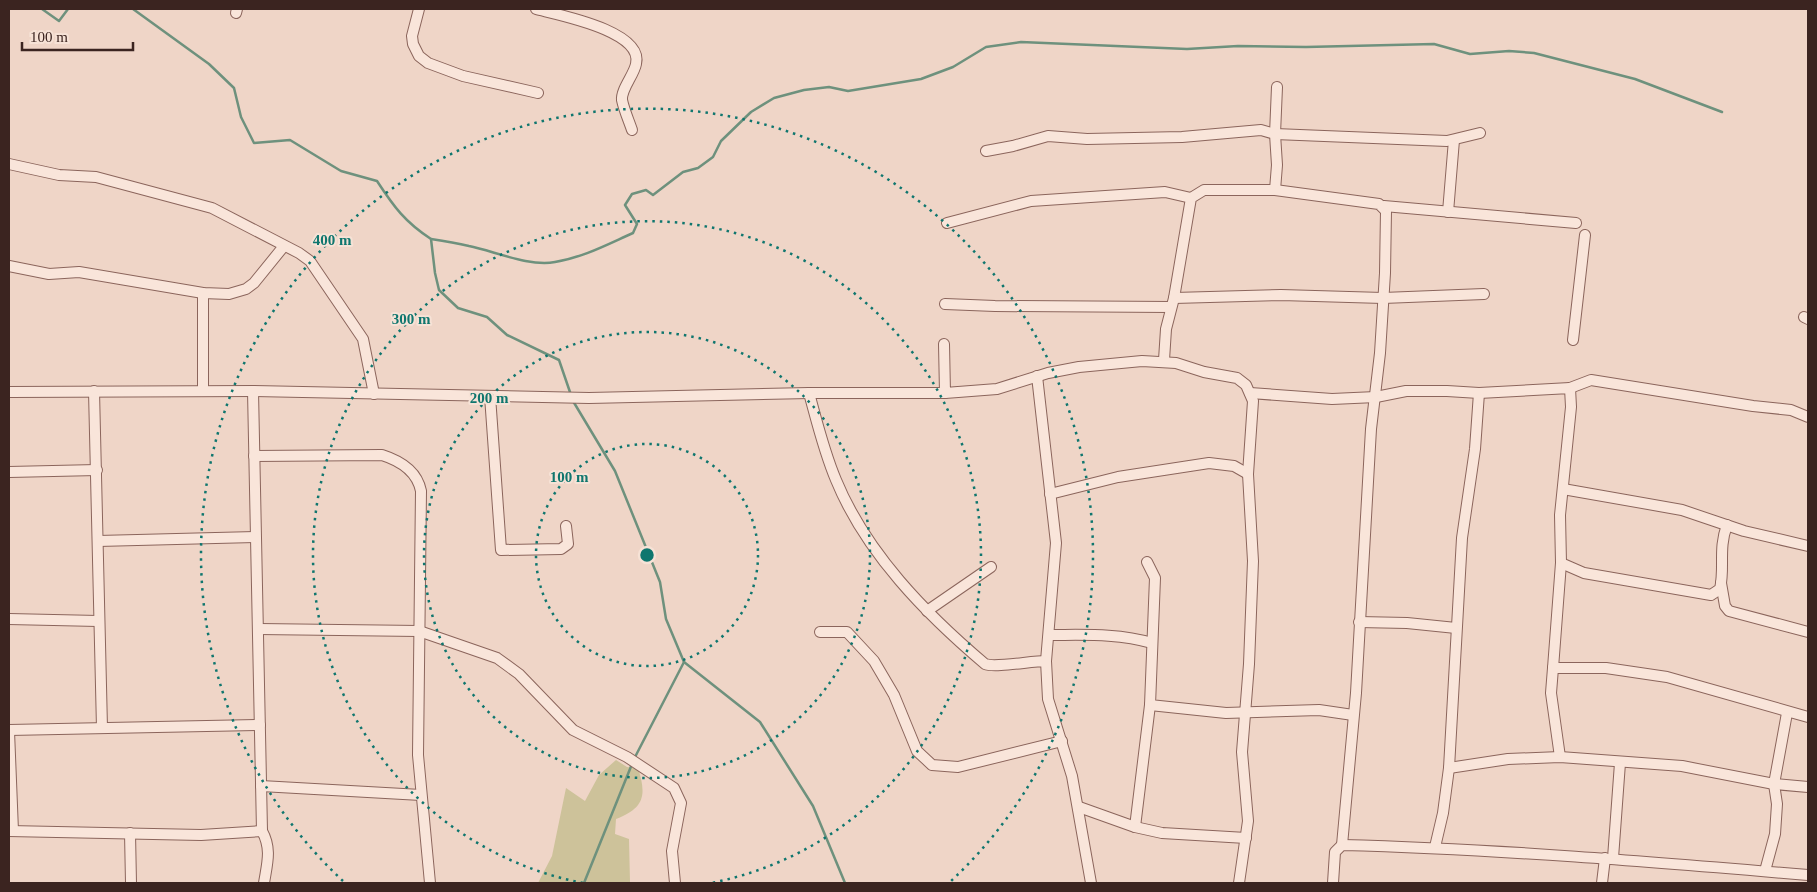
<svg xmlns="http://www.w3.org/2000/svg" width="1817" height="892" font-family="'Times New Roman',serif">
	<rect width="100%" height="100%" fill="#efd5c7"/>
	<!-- green -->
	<path fill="#cdc29a" d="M616,760L627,767L638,768C647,796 644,808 616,819L615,834L629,839L630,882L538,883L552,856L566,788L585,801L599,775Z"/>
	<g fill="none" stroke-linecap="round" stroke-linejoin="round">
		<!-- stream -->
		<g stroke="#6e917d" stroke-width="2.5">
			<path d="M42,9L59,21L68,9"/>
			<path d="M133,9L209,64L234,88L241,117L254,143L290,140L341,171L377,181C394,207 405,222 431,239L435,273L439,290L458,308L487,317L507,335L559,360L571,395"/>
			<path d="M431,239C444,241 456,243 469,246C494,251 529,267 555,262C584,257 606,245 633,233L637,224L625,205L632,194L646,190L653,195L683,172L698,168L713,157L721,141L751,112L774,98L804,90L829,87L848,91L921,79L953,67L986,47L1021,42L1187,49L1238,46L1306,47L1434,44L1470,54L1509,51L1534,53L1635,79L1722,112"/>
			<path d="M573,401L615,471L660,582L666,619L684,662L760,722L813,806L845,883"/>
			<path d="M634,759L684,662"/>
			<path d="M584,883L632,764"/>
		</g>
		<defs>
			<g id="minor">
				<path d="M419,9L412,36L413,44L419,56L428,63L463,76L538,93"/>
				<path d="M536,9C559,15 644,31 636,64C634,75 621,89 622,100C624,110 629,121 632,130"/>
				<path d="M236,13L237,9"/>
				<path d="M1277,87L1275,134L1447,141L1480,133"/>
				<path d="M986,151L1013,146L1048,136L1087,139L1182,137L1261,130L1275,134L1277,165L1275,190H1204L1191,198L1174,298L1166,329L1164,360"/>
				<path d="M9,164L59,175L96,177L212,208L299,253L310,261L363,339L374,394"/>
				<path d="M1275,190L1379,204L1386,211L1385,273L1380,353L1371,429L1356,693L1342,845"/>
				<path d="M1384,206L1576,223"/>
				<path d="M1448,212L1454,140"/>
				<path d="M947,223L1031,201L1165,192L1191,198"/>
				<path d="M9,266L49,274L79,272L203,293L229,294L246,289L254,283L284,246"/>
				<path d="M1174,298L1281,295L1383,298L1484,294"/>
				<path d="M945,304L995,306L1171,307"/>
				<path d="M1804,317L1808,319"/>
				<path d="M1573,340L1585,235"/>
				<path d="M944,344L945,393L997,389L1048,373L1079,367L1142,361L1176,363L1204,372L1237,378L1246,385L1253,401L1248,474L1253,561L1249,664L1242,752L1248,821L1239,883"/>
				<path d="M1037,376L1056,543L1046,661"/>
				<path d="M1570,388L1591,380L1753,406L1791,410L1808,417"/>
				<path d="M94,391L102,728"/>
				<path d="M203,391V293"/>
				<path d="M253,391L262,831C272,849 267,864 264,883"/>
				<path d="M9,392L253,391L589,398L809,393H945"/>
				<path d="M809,393C817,422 824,452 836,480C866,553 926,614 985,664C995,668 1031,661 1046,661L1048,699L1072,776L1091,883"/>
				<path d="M1250,393L1332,399L1376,397L1406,391H1447L1479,393L1570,388L1571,407L1560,515L1561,563L1553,668"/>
				<path d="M490,396L501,550L561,549L568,544L566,526"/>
				<path d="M254,456L382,455C401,461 417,471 421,491L418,755L430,883"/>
				<path d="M9,472L97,470"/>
				<path d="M1563,489L1682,510L1744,531L1808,546"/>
				<path d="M1050,494L1118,477L1209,463L1234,466L1248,474"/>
				<path d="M98,541L255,537"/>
				<path d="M1147,562L1155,578L1150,705L1226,713L1319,710L1353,715"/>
				<path d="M1561,563L1584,573L1711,595L1720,589C1725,567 1718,549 1727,525"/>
				<path d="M1721,583L1725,606L1729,611L1808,632"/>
				<path d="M927,611L991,567"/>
				<path d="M9,619L98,621"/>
				<path d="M1359,622L1407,623L1456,628"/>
				<path d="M259,629L419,631L497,658L519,674L573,730L627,757L674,788L681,803L672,851L675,883"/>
				<path d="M820,632H847L874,661L894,695L917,751L932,765L958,767L1062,741"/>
				<path d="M1049,635C1085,635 1118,633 1152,643"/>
				<path d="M9,730L260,725"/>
				<path d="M9,731L13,831"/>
				<path d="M1560,757L1551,693L1553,668H1606L1667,677L1808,717"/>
				<path d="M1449,768L1508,759L1560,757L1682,766L1774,784L1808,787"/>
				<path d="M261,786L421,795"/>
				<path d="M1079,807L1135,827L1162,833L1246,838"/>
				<path d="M1135,827L1150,705"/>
				<path d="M9,831L201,835L262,831"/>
				<path d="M130,833L131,883"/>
				<path d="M1435,847L1443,813L1449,768L1462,538L1475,449L1479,393"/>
				<path d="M1613,858L1620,763"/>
				<path d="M1765,871L1775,834L1777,804L1774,784L1787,713"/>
				<path d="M1333,883L1335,852L1342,845C1498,849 1653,862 1808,875"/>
				<path d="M1602,883L1605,858"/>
			</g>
		</defs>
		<!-- minor casing -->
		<use href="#minor" stroke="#8b655c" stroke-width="12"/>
		<!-- minor -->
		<use href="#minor" stroke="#f9e5da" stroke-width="10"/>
	</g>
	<!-- distance rings -->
	<g fill="none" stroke="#0f766e" stroke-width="2.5" stroke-dasharray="2.5 5">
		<circle cx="647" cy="555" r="111"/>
		<circle cx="647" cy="555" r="223"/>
		<path d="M583 883A334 334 0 1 1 711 883"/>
		<path d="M343 881A446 446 0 1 1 951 881"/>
	</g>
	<circle cx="647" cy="555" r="8" fill="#0f766e" stroke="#f6e2d6" stroke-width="2.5"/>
	<g font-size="15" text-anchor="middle" font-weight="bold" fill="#0f766e" stroke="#f6e2d6" stroke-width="4" stroke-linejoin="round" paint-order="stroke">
		<text x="332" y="245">400 m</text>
		<text x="411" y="324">300 m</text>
		<text x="489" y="403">200 m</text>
		<text x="569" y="482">100 m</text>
	</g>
	<!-- border -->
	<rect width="1817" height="892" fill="none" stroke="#3b2420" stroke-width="20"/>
	<!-- scale -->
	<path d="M22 42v8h111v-8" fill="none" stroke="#3b2420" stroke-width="2.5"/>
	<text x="30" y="42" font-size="15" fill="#3b2420" stroke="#f6e2d6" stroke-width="4" paint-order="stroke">100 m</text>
</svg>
